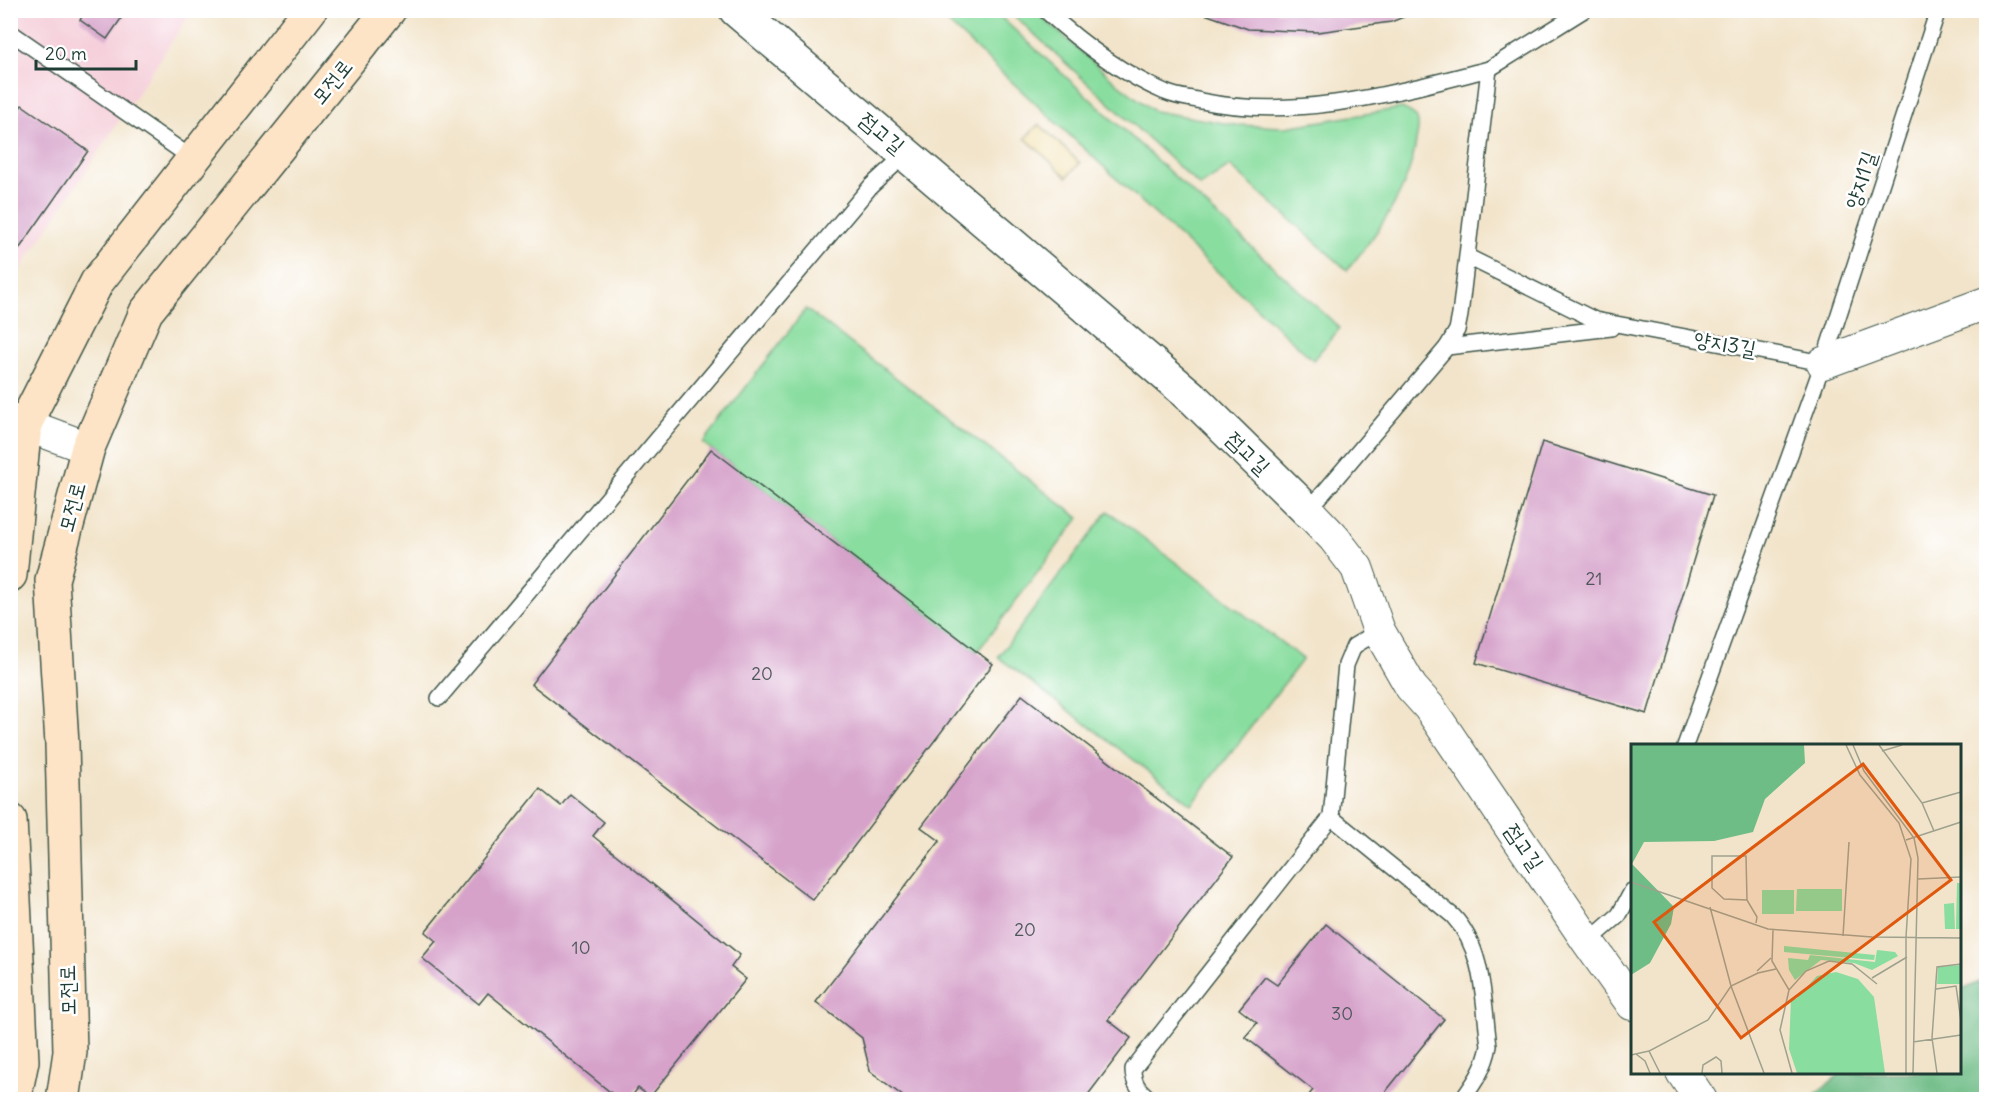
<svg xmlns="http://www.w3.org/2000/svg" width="1997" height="1110" font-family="Delius,'Poor Story',sans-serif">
	<rect width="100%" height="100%" fill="#fff"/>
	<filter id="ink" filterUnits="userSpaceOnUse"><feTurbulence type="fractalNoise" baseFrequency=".0167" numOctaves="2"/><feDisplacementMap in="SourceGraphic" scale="12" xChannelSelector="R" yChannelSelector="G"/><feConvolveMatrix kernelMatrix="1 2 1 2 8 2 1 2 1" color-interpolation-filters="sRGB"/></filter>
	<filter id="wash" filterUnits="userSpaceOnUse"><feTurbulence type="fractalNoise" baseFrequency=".008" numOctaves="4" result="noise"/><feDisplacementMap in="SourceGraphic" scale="24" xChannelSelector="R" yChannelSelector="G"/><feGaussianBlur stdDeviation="1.35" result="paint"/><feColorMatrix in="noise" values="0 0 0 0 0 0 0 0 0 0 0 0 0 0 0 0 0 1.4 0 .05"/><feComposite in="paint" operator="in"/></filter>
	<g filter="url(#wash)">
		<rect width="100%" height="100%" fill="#f2e4ca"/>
		<!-- built -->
		<path fill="#f5cfda" d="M11,11H192L11,283Z"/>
		<!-- green -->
		<g fill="#88dd9f" stroke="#548d6a" stroke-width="1.5">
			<path d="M935,11H994L1340,328L1313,360Z"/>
			<path d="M1009,11H1035L1118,84L1154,111L1235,125L1286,127L1402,108C1408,111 1417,114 1418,123C1419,128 1417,136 1416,141C1409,191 1378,233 1347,270L1230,166L1200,186Z"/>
			<path d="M806,309L1079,518L977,652L703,443Z"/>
			<path d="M1108,511L1303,659L1192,804L998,657Z"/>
		</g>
		<!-- forest -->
		<path fill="#6ebc86" stroke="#467c5d" stroke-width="1.5" d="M1986,979V1099H1810L1841,1073L1960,1072V991Z"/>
		<!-- sand -->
		<path fill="#eeda9e" stroke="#868c69" stroke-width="1.5" d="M1039,124L1080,163L1067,177L1025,138Z"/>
		<g id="blocks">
			<!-- building -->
			<g fill="#d6a2ca">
				<path d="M86,10H127L107,39L80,20Z"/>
				<path d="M1421,10L1391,22L1318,32L1248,29L1196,11Z"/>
				<path d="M22,105L88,151L10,262V116L13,117Z"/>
				<path d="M1542,442L1713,495L1647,714L1476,663Z"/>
				<path d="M711,449L993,664L813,900L531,684Z"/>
				<path d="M1022,695L1233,857L1108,1020L1131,1038L1084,1100H908L870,1071L862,1038L816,1002L940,841L921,827Z"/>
				<path d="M540,789L561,806L570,794L604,822L593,836L740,955L731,967L746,979L650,1097L638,1088L629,1100H620L488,993L479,1004L422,958L436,941L425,932Z"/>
				<path d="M1326,924L1444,1019L1379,1100H1305L1313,1090L1245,1037L1257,1023L1239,1009L1265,977L1277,985Z"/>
			</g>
		</g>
	</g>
	<g filter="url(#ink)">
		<use href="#blocks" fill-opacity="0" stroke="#3f564a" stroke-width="1.5"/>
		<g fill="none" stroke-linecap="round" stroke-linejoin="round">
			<defs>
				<g id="service">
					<path d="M1045,10C1081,43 1120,73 1165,92C1176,97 1189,98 1201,101C1298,121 1394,93 1489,69L1460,315L1457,330L1447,347L1308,511"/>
					<path d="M10,32L193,159"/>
					<path d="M1489,69L1584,10"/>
					<path d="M1468,257L1595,320L1823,363"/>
					<path d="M1447,347L1611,328"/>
					<path d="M439,698L871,186L907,153"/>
					<path d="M1685,746L1823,363L1938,10"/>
					<path d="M1331,817L1453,916C1485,950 1483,1002 1489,1046C1485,1068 1475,1082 1462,1100"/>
					<path d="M1588,942L1619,915L1632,891"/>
					<path d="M1151,1100C1139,1090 1133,1084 1133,1069L1331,817L1346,665L1354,646L1379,631"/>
				</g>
				<g id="minor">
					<path d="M1823,363L1986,303"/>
					<path d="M10,419L88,448"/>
					<path d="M1308,511L1334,538L1357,568L1379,631L1411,687L1429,707L1588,942L1632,1004"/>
					<path d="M1682,1072L1701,1100"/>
				</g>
				<path id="tertiary" d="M736,10L1194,399L1308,511"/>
				<g id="secondary">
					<path d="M10,575L25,424L97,282L310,10"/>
					<path d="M10,820L22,1061L14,1100"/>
					<path d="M63,1100L70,1052L62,744L52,580L88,448L146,312L389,10"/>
				</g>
			</defs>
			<!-- service casing -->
			<use href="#service" stroke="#3f564a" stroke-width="18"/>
			<!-- minor casing -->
			<use href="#minor" stroke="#3f564a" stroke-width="34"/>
			<!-- tertiary casing -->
			<use href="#tertiary" stroke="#3f564a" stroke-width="36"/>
			<!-- secondary casing -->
			<use href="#secondary" stroke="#3f564a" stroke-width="36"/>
			<!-- service -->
			<use href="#service" stroke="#fff" stroke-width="15"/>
			<!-- minor -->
			<use href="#minor" stroke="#fff" stroke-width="32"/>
			<!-- tertiary -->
			<use href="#tertiary" stroke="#fff" stroke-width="33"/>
			<!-- secondary -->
			<use href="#secondary" stroke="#fee4c6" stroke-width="33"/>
		</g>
	</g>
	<g text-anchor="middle" stroke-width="5" stroke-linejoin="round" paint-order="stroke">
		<!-- number labels -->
		<g font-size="18" fill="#4d565a">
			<text x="1594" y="585">21</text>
			<text x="762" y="680">20</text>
			<text x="1025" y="936">20</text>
			<text x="581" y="954">10</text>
			<text x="1342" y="1020">30</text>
		</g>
		<!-- street labels -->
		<g font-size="21" fill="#1f3d34" stroke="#fff">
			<text transform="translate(332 82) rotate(-51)" y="7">모전로</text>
			<text transform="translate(882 133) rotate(40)" y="7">점고길</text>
			<text transform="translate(1861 180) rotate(-72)" y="7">양지1길</text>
			<text transform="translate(1725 344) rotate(10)" y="7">양지3길</text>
			<text transform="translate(1248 453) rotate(44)" y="7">점고길</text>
			<text transform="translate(72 507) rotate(-75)" y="7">모전로</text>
			<text transform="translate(1524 847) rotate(56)" y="7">점고길</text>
			<text transform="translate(68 990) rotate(-91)" y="7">모전로</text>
		</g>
	</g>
	<!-- overview -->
	<g transform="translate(1631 744)">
		<rect width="330" height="330" fill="#f2e4ca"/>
		<path d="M326,139H330V185H325ZM166,145H211V167H165ZM131,146H163V170H131ZM323,159L324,185H314L313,160ZM153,202L244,211L243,216L153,208ZM246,206L264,208L267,212L241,226L223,219L190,216L164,236L158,226L157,214L177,216L179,211L244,218ZM330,221V240H306L307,223ZM205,228L227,235L243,253L254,329H166L158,305L160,254L165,255L186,232Z" fill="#88dd9f"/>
		<path d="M0,1H173L174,19L134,55L122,88L83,97L13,98L1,120L43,163L40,180L19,219L0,231Z" fill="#6ebc86"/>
		<path fill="none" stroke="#9ea18e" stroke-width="1.5" d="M215,1L229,31L268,79L280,115L275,193V329M222,1L233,27L283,94L287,114L282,329M248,1L291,59L303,87M251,7L271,1M291,59L330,48M275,96L330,78M287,135L330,133M0,138L137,185L241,193L330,194M116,156L115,112H81V144L93,155L116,156L126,173L125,179M79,163L100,242L133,329M142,186L141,217L158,246L175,227L198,217L221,220L246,240M212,192L218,98M126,227L140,214M241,234L276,213M305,245L325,242L330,277M158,246L149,286L161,329M282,298L330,291M5,310L14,317L19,329M0,311L18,307M29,329L18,307L77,276L100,242L127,229L145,225M71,329L72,321L85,313L90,317L91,329M306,329L301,294L306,223L330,220"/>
		<path fill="#de580e" fill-opacity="0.15" stroke="#de580e" stroke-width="3" d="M232,20L320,136L110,294L23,178Z"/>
		<rect width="330" height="330" fill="none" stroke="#1f3d34" stroke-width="3"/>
	</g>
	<!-- margin -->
	<rect width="1997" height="1110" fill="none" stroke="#fff" stroke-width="36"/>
	<!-- scale -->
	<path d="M36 60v9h100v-9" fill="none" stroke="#1f3d34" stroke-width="3"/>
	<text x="45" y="60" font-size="18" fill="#1f3d34" stroke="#ffffff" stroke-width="4.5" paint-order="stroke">20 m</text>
</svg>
